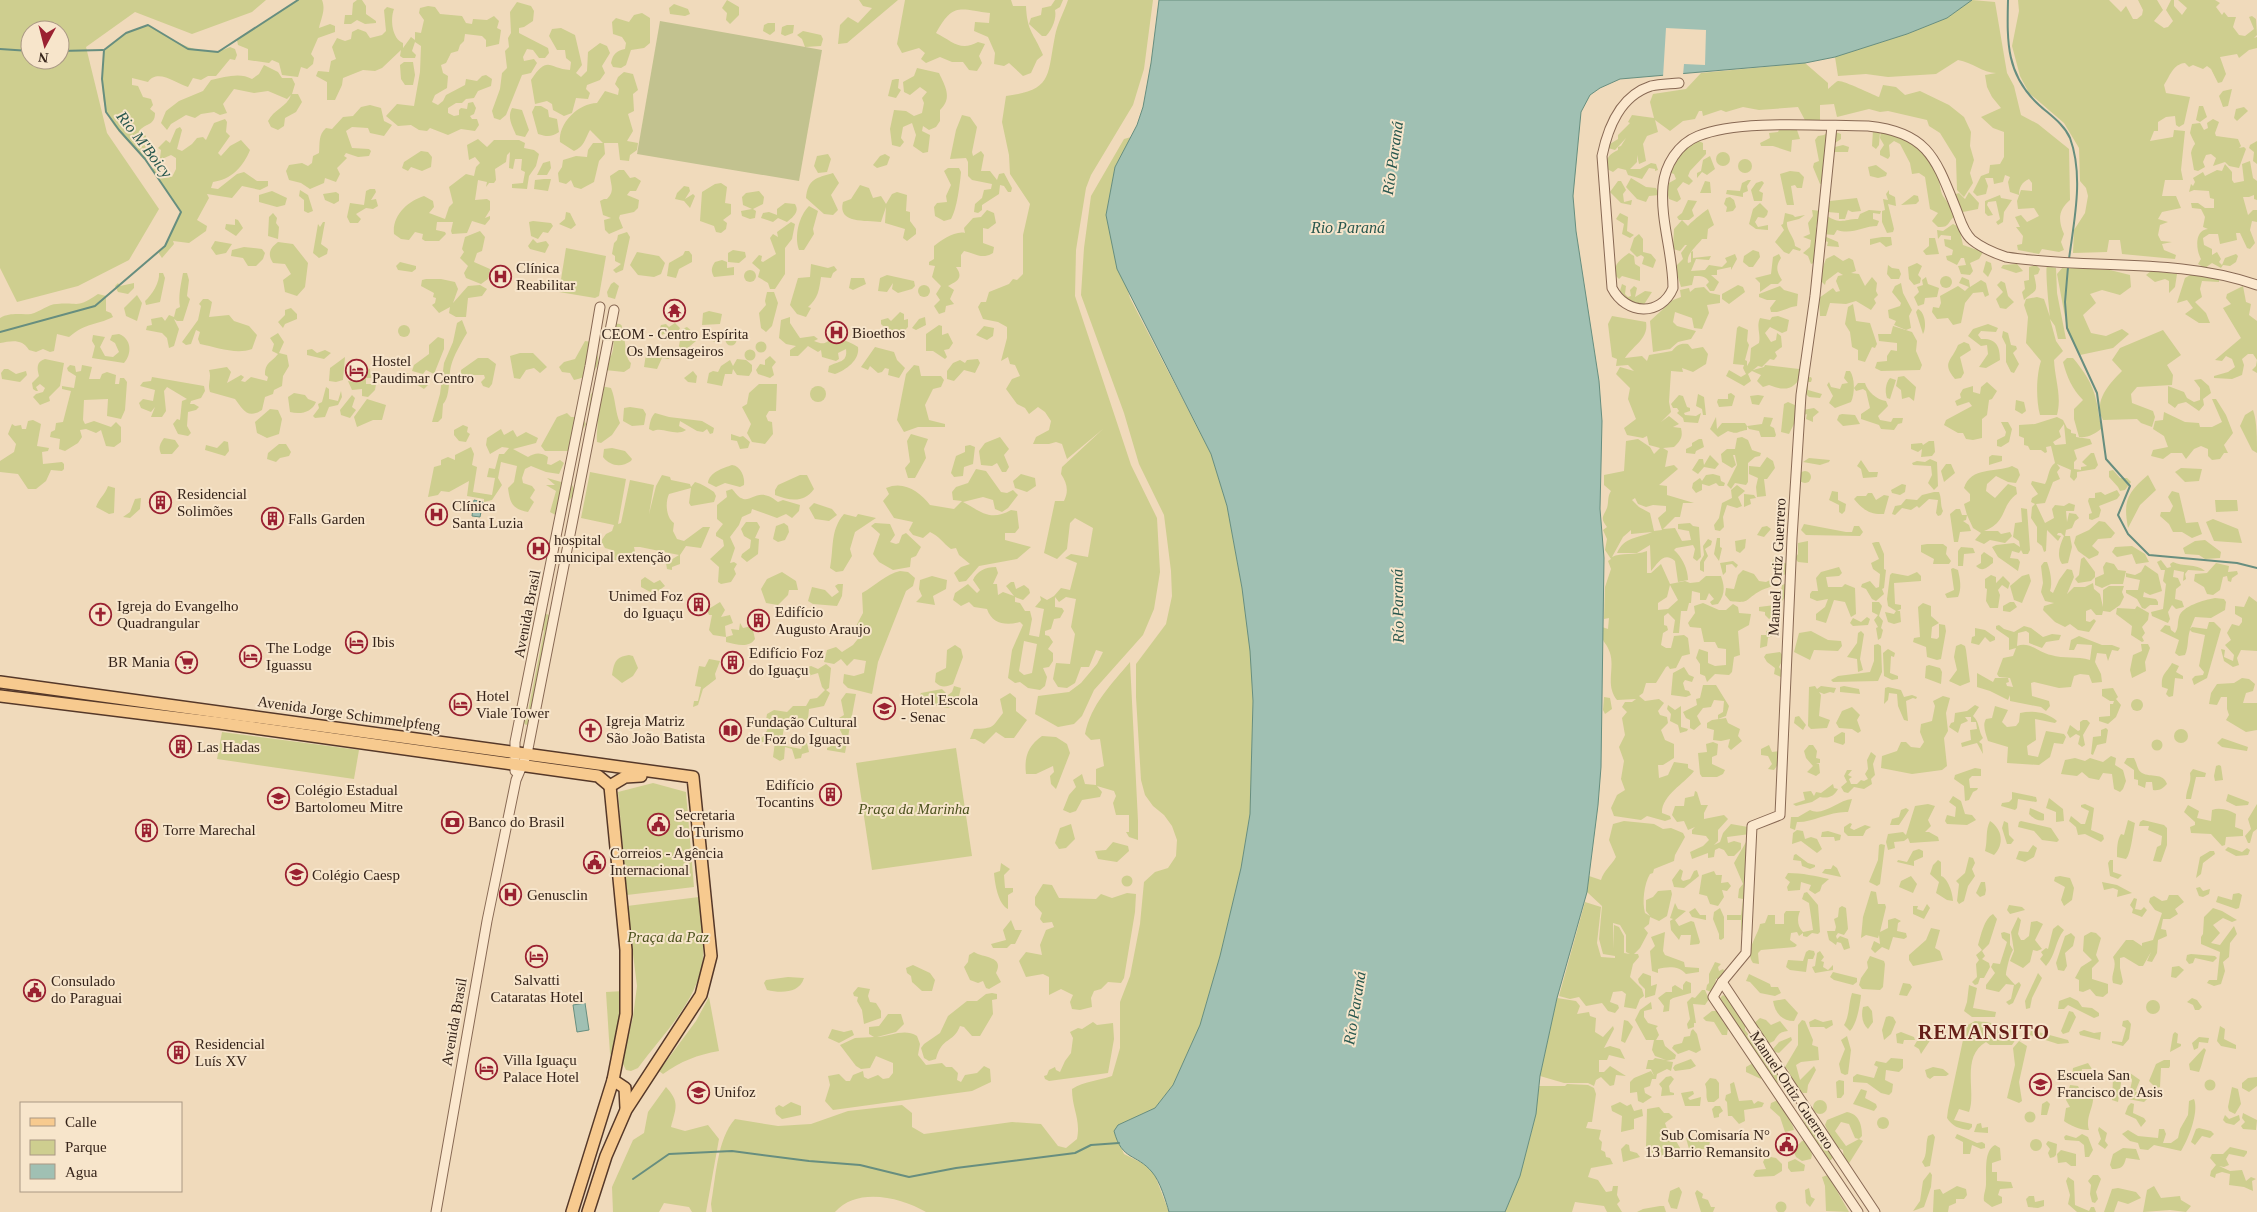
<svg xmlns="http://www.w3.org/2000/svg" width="2257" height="1212" font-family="'Times New Roman',serif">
	<rect width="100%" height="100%" fill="#f0dabb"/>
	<!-- green -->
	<g fill="#cece8f" fill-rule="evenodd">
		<path d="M0,0H266L252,12L192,34L135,12L86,47L107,133L159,209L129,260L78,286L17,302L0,268ZM30,30H60V60H30Z"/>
		<path d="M298,0H322C326,10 321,18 319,28L330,24L335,26V32L318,38L311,54L314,58L313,64L307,69L301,67L298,77L282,75L279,63L272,60L269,63L248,60V49L238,45L237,40Z"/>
		<path d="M357,0H362L366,6V14L376,21V23L365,24L357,20L351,24H344L345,15H352L353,3Z"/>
		<path d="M727,0L739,7V15L730,24L726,20L727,13L722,8Z"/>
		<path d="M859,0H898L847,43L838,44L840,25L848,17L858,23L872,8L863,6Z"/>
		<path d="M905,0H1011L1013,6H1026C1027,32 1034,33 1043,55L1037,60L1031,73L1023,76L1009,63L1004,66L994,64L995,53L988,37L974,31L975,22L989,23L990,13C959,9 953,2 936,33C952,41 960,52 978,42L985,44L979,56L982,63L977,71L969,70L963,62H952L940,57L926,63L921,59L925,53L919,48L902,53L897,44Z"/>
		<path d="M1055,0H1063L1060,7L1055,10C1057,18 1052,30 1046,36H1042L1029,24L1031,18L1041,15L1042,8L1051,6Z"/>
		<path d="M1068,0H1153L1144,69L1133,105L1091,175L1086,188L1076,250L1075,296L1131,465L1157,518L1160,572L1154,609L1143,635L1094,690L1082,716L1074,724L1058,727L1035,714L1038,696L1069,692L1081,683L1097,664L1103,652L1096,650L1089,667H1081L1075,683L1067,688L1058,687L1053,679L1056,663L1070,664L1075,634L1071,627L1076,599L1066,597L1059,602L1055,597V607L1062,608L1064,611L1060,618L1054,619L1051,629L1045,631V635L1049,636L1053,642L1048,649L1053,653V661L1049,667L1043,668L1047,677L1045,686L1040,690L1028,688L1020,682L1015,683L1008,678L1012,650L1023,625L1020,622C1006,626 992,624 987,609L974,607L969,602L961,606L953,600L955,593L968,584L977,593L980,590L973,580C977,571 985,567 996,567L998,573L993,584H997L998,595L1003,592L1014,596L1006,586L1011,582H1014L1016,589L1024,585L1029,589L1030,593L1023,600L1015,597V602L1020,603L1025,611H1030L1032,619L1029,635L1039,637L1044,609L1035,607L1041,600L1040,596L1047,600L1054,596L1061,588L1070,590L1077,563L1065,558L1071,554L1088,557L1093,528L1075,518L1070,523L1067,549L1057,559L1044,553L1055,501H1064C1069,491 1067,483 1061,474L1062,467L1103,429L1067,459L1062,444L1056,442L1049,444H1033L1036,437L1049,430L1051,421L1045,412L1038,407L1029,414L1025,408L1017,404L1006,389L1012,379L1020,376L1015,365L1010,364L1008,357L1001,361L1007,338V327L998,322L983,319L978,307L981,302H986L989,292L1009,284L1013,279L1017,280L1023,274V235L1030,204L1010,174L1009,155L1002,122L1006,96C1053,90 1047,76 1055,36C1057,24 1064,12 1068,0ZM1024,641L1037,644L1032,673L1024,675L1019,671Z"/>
		<path d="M1972,0L1995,2L2007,73L2014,86L2021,115L2038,124L2069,149L2070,200C2058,210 2058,220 2064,234L2061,242L2064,250L2059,252L2042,249L2039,254L2018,250L2017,245L2022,244L2023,236L2016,227H2020L2015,217L2021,215L2027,222L2039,216L2034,208L2018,209L2017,201L2021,190L2032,191V183L2029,179C2022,182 2019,187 2019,195L2010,192L2008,182L2010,177L2005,175L2003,182L1994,184L1993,178H1985L1988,186L1986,194L1977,196L1973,192L1981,176L1989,173L1990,165L2000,164L2004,157V132L1993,128L1981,117L2001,108L1992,97L1987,87L1985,75L1996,73C1983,73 1972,62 1958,60L1936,74L1888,77L1866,74L1838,76L1835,57L1907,34L1947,18Z"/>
		<path d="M2018,0H2109L2121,12L2126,6L2133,19H2137L2142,15L2143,10L2138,0H2157L2163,10L2154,21L2164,28L2168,27L2173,21L2166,10L2171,0H2174V6L2182,15L2187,8L2178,0H2215L2220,3L2216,7L2222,15L2224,12L2228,17H2236L2233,27L2239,35L2245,36L2254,29L2249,17L2252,16L2256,19L2257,35L2254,38L2257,37V48L2249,50L2239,58L2237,54L2220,57L2226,74L2222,82L2218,83L2211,69L2207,66L2203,69L2193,65L2189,67L2185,63C2173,64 2170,76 2164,85L2166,93L2190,97L2184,124L2179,127L2176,125L2175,116L2166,117L2158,122V131H2154L2150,141L2173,137L2174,130L2185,131L2181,170L2183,180H2165L2162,196H2176L2181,208L2162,212L2158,219L2168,222L2160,225L2158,235L2161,241L2172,242L2162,244L2164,250L2176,255L2175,259L2122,254L2120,240H2109L2107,252L2073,253L2074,230L2085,213L2088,196L2086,188L2080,181L2079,148L2064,123L2029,93L2020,76L2012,46L2019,11Z"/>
		<path d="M517,2L531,6L534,11L533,21L524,27L519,28V33L548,48L549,53L545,58H539L533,50L527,49L523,57L524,61L534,59L537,63L531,73L522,75L506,115L500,120L494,118L492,111L500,89L502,73L507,68L505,51L509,47L508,38L511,33L510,12Z"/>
		<path d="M674,4L688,9L690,14L685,16L670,14L669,8Z"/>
		<path d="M428,6L435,7L440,14L462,16L466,23L472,24L473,19L487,20L494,16L499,21L497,28L501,30L499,44L486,47V40L482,36L465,34L464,41L460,45L458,51L451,53L446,63L441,65L443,73L448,76L447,88L435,95L432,102L438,105L443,101L446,95L465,85L466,79L477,81L482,76L486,75L492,79L491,86L478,91L474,98L466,99L462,103H456L448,108V113L454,116L459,115V110L461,108L467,109L468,103L473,102L476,108L474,114L470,116L472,119H477L479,125L475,131L461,129L448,135L430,128L427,131L419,130L411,125L398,126L386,116L397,104L414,106L420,72L421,46L415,42L412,51L416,55L415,58H403L400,56L401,50L382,68L375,71L363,70L343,78L342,85L335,100H327V82L316,76L318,71L329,72L331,61L336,59L332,47L337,38L345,41L351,39L352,32L358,29L366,32L370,38L382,35L386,31L384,10L387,7L394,9C390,19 392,39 403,43V48L411,37L415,40V32L421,33L424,20L419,13L420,8Z"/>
		<path d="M642,13L650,18V43L644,48L631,50L626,65L621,68L613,67L611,63C613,54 616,51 625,49L626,43L622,37L613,34L612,22L616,18L629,22L634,15Z"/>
		<path d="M768,23H775V31L770,35L763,31L764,25Z"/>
		<path d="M148,25C172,39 201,61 230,47L235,49L237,55L235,60L230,59L216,76H208L201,80L193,78L188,87C176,84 158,68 148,82L132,78V85L138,86L143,97L151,99L153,105L150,109L155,113C155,125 147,123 140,130L144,132L151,149L145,159C132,145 114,130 107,113C100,96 103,68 104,50L126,33Z"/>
		<path d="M787,25H794L793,33L785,36L781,34L782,27Z"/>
		<path d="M561,28L575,35L582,65L576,73L581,77L587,71L588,52L600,43L607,46L610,53L602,66L605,73L600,80L587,85L586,89L590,93L588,99L576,98L572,113L564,116L553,110L552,104L547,101L535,104L531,80C548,54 549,69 570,70L571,62L566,58L565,50H557L549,36L552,29Z"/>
		<path d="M803,31L821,35L823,39L821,46L805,47L802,39L797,35Z"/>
		<path d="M404,62H413L415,75L413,85H405L401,79L400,65Z"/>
		<path d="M1805,63L1828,83V89C1831,87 1835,82 1838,81C1843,80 1871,94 1879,97L1883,85L1896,87L1905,95L1920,91L1949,105L1964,117L1971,132L1970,146L1974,160L1970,173L1973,183L1964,197L1957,190L1956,159L1940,133L1929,126L1927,120L1888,111L1880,112L1869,109L1837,117L1834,104L1820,105V124H1807L1798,107L1759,110L1743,107L1726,112L1721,110L1703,116L1702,111H1699L1695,119L1683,121L1670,131L1655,120L1658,132L1647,136L1643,144L1646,161L1639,164L1637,155V162L1630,169H1640L1651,163L1656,164L1658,170L1655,171V169L1649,168L1642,179L1628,175L1626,170L1618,168L1613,172L1607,169C1606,158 1608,155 1618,150V147L1621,146L1626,138L1615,150L1608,148L1610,144L1618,139V135L1630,123L1628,122L1632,115L1654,118L1650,102L1653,94L1686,89L1701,73Z"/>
		<path d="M264,65L278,72L282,78H292L295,84L292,94H298L302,102L296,112L285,118L284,126L278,130L271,127L268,121C274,109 287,107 291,95L287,99L268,91L254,93L234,89L223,104L227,113L220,115L214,112L201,114L195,118L186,115L171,124L167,130L161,123L166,111L179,101L203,91L211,80C225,77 240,72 252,79L259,74Z"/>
		<path d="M917,68L939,73C945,86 953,98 940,110V121L936,127L929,130L923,126L922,131L930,135L928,152L923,153L913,146L916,135L912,123L903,127L901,138L904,142L900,147L892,145L890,129L894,110L906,111L914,116L922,113L924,103L922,98L927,92L920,87L910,95L904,92L903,82L914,76Z"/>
		<path d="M624,72L633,74L638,90L633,94L634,111L628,114L633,131L627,141L638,143L637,150L630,155L629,161L620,160L618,143H604L605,154L599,161L594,182L581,189L574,187L571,180L566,184L559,182L558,173L562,167L563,160L576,156L587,157L588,150L593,143H603L590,130C585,139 584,147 574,151L560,142C558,123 579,103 597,103L605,91L618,95L619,89L615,84L618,77Z"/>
		<path d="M896,79H899L898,88L901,90L896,98L888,96L892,80Z"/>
		<path d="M2232,89L2228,106L2223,107L2219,96L2223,91Z"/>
		<path d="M370,105L381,108L384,121L392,125L384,136L370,133L368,128L352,127L346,131L352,148L369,149L371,151L369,156L358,157L346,153L344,156L347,158L337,168L340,174L336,182L325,178L324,183L310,189L301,183L289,180L286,171L289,165L302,163L308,166L312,163L313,156L319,153C320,144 318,135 326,128L332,129L343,117L353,116L361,107Z"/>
		<path d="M535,106H541L548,110L549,117L557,119L559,132C552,137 547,137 538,134L532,112Z"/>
		<path d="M2199,106H2203L2207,117L2200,122L2196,120Z"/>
		<path d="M2244,107L2248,111L2237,121L2234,118L2236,109Z"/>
		<path d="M512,108L522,110L529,130L525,137L516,135C512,125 507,118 512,108Z"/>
		<path d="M962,115L970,117L977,127L972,152L973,156L981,151L984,155L981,171H990L997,180L999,174L1004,173L1012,188L1011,192H1008L1004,186L1000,185L999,194L982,205V210L978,213L974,212L975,204L982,198L984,190L991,189L992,184L972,180L968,176V162L966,158L950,159L956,130Z"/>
		<path d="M225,119L227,122L226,132L230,136L218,153L221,156L230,146L241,140L250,150C243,167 232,179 213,182L211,188L218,189L237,174L244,172L257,181H268V186L260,190L242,186L232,198L207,194L209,198L197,220L207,226L206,231L189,243L173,241L174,244L162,258L158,252L165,246L181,212L152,169L159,166L165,174L172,177L176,169V158L171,155L162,159L160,158L161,150L158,148L166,140L170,143L176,129L180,127L182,130L177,149L182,151L192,144L197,138L203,137L206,140L214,123Z"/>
		<path d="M2213,119L2219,122L2215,133L2216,136L2238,139L2241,146L2239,148L2244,147L2246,149L2239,168L2229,166L2225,162L2213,166L2216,158L2211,154L2206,155L2203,162L2205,167L2198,171L2194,170L2191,153C2195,138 2198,151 2190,133L2192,124L2200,123L2204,130L2208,128L2207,123Z"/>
		<path d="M1780,128L1797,130L1800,139L1792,140L1791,152L1773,146H1761L1760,143L1770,138L1769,133L1778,132Z"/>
		<path d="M1830,130L1841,134V139L1832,145L1824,183L1820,184L1813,167L1814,163L1819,161L1815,140L1818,136L1824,135Z"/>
		<path d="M1873,130L1880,132L1879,145L1876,149L1872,146Z"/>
		<path d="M1881,131C1909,140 1924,146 1937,174C1940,181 1940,191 1943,196C1948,203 1951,208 1955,216C1947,222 1950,228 1938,227L1932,221L1938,213L1930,209L1925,177L1919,173L1912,174L1910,163L1900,144L1894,141L1889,145L1890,156L1888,159L1880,155V151L1884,145L1880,138Z"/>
		<path d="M1131,137L1115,167L1106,215L1130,298L1211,454L1227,506L1242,588L1251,651L1253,701L1250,814L1241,868L1220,956L1200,1025L1173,1085L1155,1108L1119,1125L1114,1131L1124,1154L1142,1163L1154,1173L1169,1212H926C900,1197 857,1187 835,1212H712L711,1204C716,1177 717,1139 735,1119L778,1126L811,1124L848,1111L902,1105L912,1113V1127L924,1134L1012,1122L1041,1124L1058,1146L1066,1148L1077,1139C1081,1119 1072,1109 1072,1089C1085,1081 1097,1081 1112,1076L1120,1048V1002L1130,976L1140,924L1144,882L1155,872L1168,868L1176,856L1177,840L1172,826L1164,815L1153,806L1145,795L1141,780L1136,697V664L1166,624L1172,596L1171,571L1164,515L1139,464L1124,413L1081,295L1084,248L1091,196L1124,139Z"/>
		<path d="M478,139L487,147L494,140H519L525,143L524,148L534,150L539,154L536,166L529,176L527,189L512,188V184L523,183L525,172L521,170L522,159H515L513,169L509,168L510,152L507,155L506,162L495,169L496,180L494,183H489L486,187L487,182L478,180L475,200L487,199L490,201V210L485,218L490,216V219L485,225L472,221L467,233L452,234L451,231L453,222H437L436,230L445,232L446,234L439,241H425L422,239L423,234L415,232L409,240L401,239L394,234C392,215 408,201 424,196L433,201L434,207L429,213L445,219L449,207L453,203L449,187L466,174L474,176L476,167L480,163L475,157L469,160L467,145Z"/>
		<path d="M1699,141L1703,143V150H1706V154L1690,171L1688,176L1693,181L1689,185L1683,182L1677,189L1681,199L1677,202L1669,199L1667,191L1669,183L1676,179L1674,174L1668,172C1683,160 1676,149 1699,141Z"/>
		<path d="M2257,141V164L2253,161L2254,152L2249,148L2250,145Z"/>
		<path d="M1843,145L1849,147L1848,152H1835V147Z"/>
		<path d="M421,151L428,152L432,157L431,167L422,171L411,167L408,171L402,168L404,162Z"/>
		<circle cx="1723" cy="159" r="7"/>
		<path d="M828,154L831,159L827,172L818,173L814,166L817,156Z"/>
		<path d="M885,154L890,157L887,165L877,168L873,165L880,156Z"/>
		<path d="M1710,156L1715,169L1707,175L1702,172L1697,178V173L1701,171L1703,160Z"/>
		<circle cx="1745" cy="166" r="7"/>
		<path d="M550,161L551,168L547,175H537L543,163Z"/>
		<path d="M2250,161L2253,178L2257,181V200L2254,199V195L2249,197H2243L2248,215L2253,210H2257V222L2252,221L2250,230L2255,243L2250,249L2247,248L2240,233H2236L2237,240L2220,244L2218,234H2209L2203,238L2204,245L2212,249V255L2217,252L2221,259L2219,262L2222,265L2225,258L2236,254L2238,256L2236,262L2230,266L2223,265L2221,268L2212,263L2205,268L2198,264L2201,259C2196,250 2194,230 2208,229L2203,227L2205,217L2201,209L2192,208L2191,203H2198L2205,208H2214V199L2210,198L2209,191L2194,190L2189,192L2191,184L2193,186L2195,182L2193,178L2203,172L2205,176L2217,170L2222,171L2225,164L2232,172V180L2234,183L2244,181L2242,164Z"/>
		<path d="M1876,165L1887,173L1886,176L1878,178L1870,176L1868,167Z"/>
		<path d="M948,168H959L961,172C960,184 957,209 951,219L944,221L935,216L934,207L937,203L947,202L946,196L951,185L944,171Z"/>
		<path d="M619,170H624L630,178L635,177L641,181L636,191H630L627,195L639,200L638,208L634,212L620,215L619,218L623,228L609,234L605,230L604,220L611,218L603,215L600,201L604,199H607C615,191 611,186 610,176Z"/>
		<path d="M1790,171L1799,172L1804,177L1802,188H1797L1795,185L1791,186L1794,205H1787L1786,202L1780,174Z"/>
		<path d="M833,173L839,183L831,195L838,210L833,215L824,214L806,198C808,179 816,178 833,173Z"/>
		<path d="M1631,178L1646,187L1656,188L1659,195L1649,196L1646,202L1637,199L1626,187Z"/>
		<path d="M544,179H551L548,191L534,189L535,180Z"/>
		<path d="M1748,180H1751L1747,186L1748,191L1743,193V197L1726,194L1727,190L1740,191L1742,183Z"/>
		<path d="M1618,181H1621L1626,190L1623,194L1624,202L1632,200L1631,205L1621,203L1610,192Z"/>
		<path d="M1705,181L1710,182L1711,193H1700Z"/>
		<path d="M1762,181L1764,183L1759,191L1763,193L1762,201H1754L1751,190L1756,183Z"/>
		<path d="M721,183L727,187L725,203L731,204V214L723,220L727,223L726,229L721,233L716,232L714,226L700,221L702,192L715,184Z"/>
		<path d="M860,185L869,188L873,198L881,196L886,204L892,194L897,192L907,195L906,211L910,212V221L916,229V234L907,241L903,238L905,229L885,223L886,207L881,222C866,220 837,224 843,202L851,199Z"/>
		<path d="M684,186L689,187L690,191L685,199L693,194L695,196L690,208L684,201L675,199L677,193Z"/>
		<path d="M370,189H375L376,192L371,200L376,199L378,206L373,209L366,208L356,214L361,219L358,223H350L347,217L350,203L364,205L366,191Z"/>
		<path d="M300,190L308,195L313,211L308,213L304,211V200L299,196Z"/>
		<path d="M1889,190V194L1895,197L1896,206L1888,204L1894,229L1893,232L1887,233L1882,222V211L1885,210L1883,199L1888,200L1886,194Z"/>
		<path d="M272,191L287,198L285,205L277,207L259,202V195Z"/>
		<path d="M759,191L764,197L763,204L753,209L756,211L755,218L750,219L742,216L741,211L752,209L743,205L742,197L746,193Z"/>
		<path d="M336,192L339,194V201L334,204L325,200L323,194Z"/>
		<path d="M1969,192L1979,203L1978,209L1963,212L1959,209L1953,195L1959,193L1965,199Z"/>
		<path d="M1914,195L1918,196L1919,201L1916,204L1901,205Z"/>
		<path d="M2000,195L2001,198L2012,200L2004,212L2003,222L1998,225L1996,222L2000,219L1996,201L1988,202L1987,205L1993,215L1988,216L1985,213V201Z"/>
		<path d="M1730,197L1734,200L1736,207L1733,211L1726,212L1727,207L1724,204L1726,198Z"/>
		<path d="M1857,198L1861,211L1852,212L1848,210L1845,219H1839V213L1828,212L1830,201Z"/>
		<path d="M1688,200L1697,201L1692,210L1694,216L1689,220H1679L1677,217L1682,213Z"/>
		<path d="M785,203L795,204C800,212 793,217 787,222L778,218L773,222L761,218L763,213L769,212L777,215V209Z"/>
		<path d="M1760,203L1768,211L1767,215L1764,218L1758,217L1755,222L1758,227L1768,225V230L1756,229L1749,224L1753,209Z"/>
		<path d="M809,206L818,211L813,229L814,234L804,250H799C794,236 799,216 809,206Z"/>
		<path d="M1708,209L1714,225L1708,229L1707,239H1702C1696,247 1686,254 1688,263L1691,262V252L1693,251V258L1711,256L1709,260L1696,259L1691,271L1705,270L1709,265L1722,267L1727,262L1725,258L1735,254L1737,259L1731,270V267L1717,270V275H1711L1719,282L1714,291H1710L1706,285L1709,282C1706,276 1701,276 1694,276L1692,285L1681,287L1675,267L1683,259L1681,253L1687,245H1685L1680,251L1673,249L1674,229L1682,220L1688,226C1691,222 1705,211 1708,209Z"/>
		<path d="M987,210L994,213L996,223L988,229L983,228V243L994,247L993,253C982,260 974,253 964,251L961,255V267H956C964,278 957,281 948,286L954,290L950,299L954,304L946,306L945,312L939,314L934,306L940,300L936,294L941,286L932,277L935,266L929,265V262L934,259V246C940,241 956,230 965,233L964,228L973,218L981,217Z"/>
		<path d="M1812,210L1821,211L1816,227L1821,236L1815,253L1816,262L1811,264L1808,256L1803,253L1810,247L1811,240L1803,237L1810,234L1808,223L1813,216Z"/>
		<path d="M1869,210L1881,211L1880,214L1873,213V219L1879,221L1877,226C1864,226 1852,235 1837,230L1834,235L1823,234L1827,216C1842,225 1844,219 1858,219L1860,214Z"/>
		<path d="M566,212L570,213L576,225L571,229L559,224L565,219Z"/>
		<path d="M273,213L277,218L276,223L279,227L278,239L268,236L269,217Z"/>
		<path d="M1620,213L1628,217L1627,231L1634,235L1630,238L1622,234L1624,224L1616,219Z"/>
		<path d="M1785,213L1793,215L1795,217L1805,215L1799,219L1787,222C1786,231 1795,237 1795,246L1801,249L1800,251L1793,249L1789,254L1784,252L1775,242L1784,230L1781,225L1783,224Z"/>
		<path d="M235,219L238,220L243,228L236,236L225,229L226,224L235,225Z"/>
		<path d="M533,221L551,223L553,226L548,233L543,232L538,239L531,236L529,222Z"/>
		<path d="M323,222H325L321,244L328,249L327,254L319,258L313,253L318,224L320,227Z"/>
		<path d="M791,222L795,224L792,239L785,248V274L775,289H770L768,283L758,277L760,270L752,263L759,255L762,256L761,261L763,262L776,254L770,238L773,234L778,237L777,232Z"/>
		<path d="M1953,224L1959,227L1963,245L1983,252L1979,259L1970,263L1973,271L1970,275L1961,274L1958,266L1966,265L1964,258H1961L1957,265L1947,260L1946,256L1952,255L1953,250L1945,246L1944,239L1951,240V236L1941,235L1938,239L1937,230L1943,231Z"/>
		<path d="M480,231L485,237L482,251L477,253L474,262L490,269L488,279L481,284L466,278L464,273L468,266L460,258L464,252L462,249L465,237Z"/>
		<path d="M627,232L630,237L623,270L616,273L613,270L621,264L615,261V256L612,254L614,243L617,240L618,235Z"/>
		<path d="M1639,234L1643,239V252L1651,254L1656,260L1653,268L1642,264L1644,257L1641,255L1637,257L1630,250L1634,238Z"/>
		<path d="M1824,236L1838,242L1839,247L1827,246L1828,242L1822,240Z"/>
		<path d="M1882,237H1891L1892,245L1886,247L1880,242L1870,245V239Z"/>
		<path d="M1929,238H1935L1939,254L1926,255L1923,251L1929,246Z"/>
		<path d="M533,239L537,243L546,241L549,245L545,253L530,249L528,246Z"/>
		<path d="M215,241L232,244L226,253L216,255L211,248Z"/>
		<path d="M278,242L293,244L308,263L305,287L297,296L285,292L283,280L291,274L285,264L273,263C267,254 270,248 278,242Z"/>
		<path d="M244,247L262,249L265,253L263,259L256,266H248L243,258L231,256L232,250Z"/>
		<path d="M566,248L606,256L599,296L595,298L559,292Z"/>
		<path d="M733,250L745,252L746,257L739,263L728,262V253Z"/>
		<path d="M1753,250L1759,252L1760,257L1753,267H1749L1743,262L1744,256Z"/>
		<path d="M685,251H689L692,255V262L679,269L676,278L667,276L669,263L683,255Z"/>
		<path d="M637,252L659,256L665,263L661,274L654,277L638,275L630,265Z"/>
		<path d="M1629,253L1634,256L1635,264L1640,267V281L1622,276L1619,279L1615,275C1614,263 1620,260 1629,253Z"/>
		<path d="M1779,254L1781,258C1775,267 1777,272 1782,280L1778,284H1771L1760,292V283L1755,278L1771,274L1773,257Z"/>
		<path d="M1834,255L1843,261L1849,258L1853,260L1856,271L1851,273L1859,274L1865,286L1872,277L1877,283L1876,291L1878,295L1874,299L1876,303L1871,310L1856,301L1846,304L1830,303L1826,316H1820L1819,298L1833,288L1836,292L1840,291L1836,281L1838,276L1843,275L1838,272L1826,281L1825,285L1821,281L1820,274L1826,259Z"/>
		<path d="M722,260L727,262V268L734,267V275L714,277C711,271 711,268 715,262Z"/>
		<path d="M1986,261L1991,263L1992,269L1988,277L1983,272Z"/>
		<path d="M400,262L416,266V269L412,272L398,270L396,266Z"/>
		<path d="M1917,263L1922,266L1918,275L1921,278L1920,283L1914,285L1909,279L1908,267Z"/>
		<path d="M811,264L828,268L834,266L837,270L833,273L831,278L821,277C819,291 818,298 808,307L811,308L806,317L797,314L790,305L798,278L810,277Z"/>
		<path d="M2017,264L2023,271L2016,273L2001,268L2003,265Z"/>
		<path d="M1888,265L1892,268L1899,269L1901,274L1899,279H1891L1887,274Z"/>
		<path d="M2036,265L2040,269L2038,274L2034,275C2039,295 2035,289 2024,300L2022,292L2025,289L2024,281L2029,280V267Z"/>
		<path d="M2047,266L2056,268L2057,293L2066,339H2058L2055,326L2050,319L2056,341L2063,351L2054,360C2055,380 2062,396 2057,415H2040C2036,400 2036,376 2041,361L2026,343L2028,317L2024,305L2026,299L2037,297L2044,299L2050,317C2049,308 2045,270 2047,266Z"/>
		<path d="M2063,267L2110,270L2130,275L2131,287L2120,295L2102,290L2090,294L2096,303L2083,315L2091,333L2106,336L2122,329L2129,334L2113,348L2080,355L2068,333L2057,274Z"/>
		<circle cx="750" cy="276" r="6"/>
		<path d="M2151,271L2177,274L2175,287L2169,293V281L2165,279L2155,282L2146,275Z"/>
		<path d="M159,273H163L165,278L160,302L146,305L145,301C152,295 160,282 159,273Z"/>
		<path d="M183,273H187L189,280L187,296L190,299L183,321H177L174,319L179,329L174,346L169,348L167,338L162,333L146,330L147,326L152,325L151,319L162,317L165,321L169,315L174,317L176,309L180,307C178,296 181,284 183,273Z"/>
		<path d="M2192,274L2219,278V282L2202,281L2200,289L2202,297L2195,302L2206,313L2210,323H2199L2185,314L2193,308L2187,300L2177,303L2185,278Z"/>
		<path d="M887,275L914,281L915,286L912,289L898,293L892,289L893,283L887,292L878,291L880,278Z"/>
		<circle cx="1946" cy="282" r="6"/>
		<path d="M1926,277L1928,284L1939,288L1937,297L1925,298L1924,304L1918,306L1914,297L1919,292L1917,287L1923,285L1922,280Z"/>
		<path d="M1962,277L1969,280L1970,287L1981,280L1986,283L1989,295L1985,297L1983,292L1973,293L1965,303L1961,323L1953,325L1948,318L1937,319L1932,312L1933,307L1939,308L1941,303L1940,296L1958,286L1965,291L1969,287L1959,283Z"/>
		<path d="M851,278H864L866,284L853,290L849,288Z"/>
		<path d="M426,279H441L455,282L458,289L453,303L468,286L480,285L487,289L482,296L468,298L466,317H456L449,313L450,307L439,313L432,305L435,303L436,298L433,297L434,293L421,286L422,280Z"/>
		<path d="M2001,281L2005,283L2008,296L2014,302L2006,309L2000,308L1996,299L2003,292L1997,285Z"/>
		<path d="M614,282L619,286L615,299L608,297L607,292L611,284Z"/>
		<path d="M118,283L120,286L134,283V288L128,294L118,292L115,286Z"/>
		<path d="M1901,283L1903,293L1912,310L1909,316L1911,328L1906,330L1894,325L1896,321L1889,318L1888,310L1900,306L1901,303L1892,292L1895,286Z"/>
		<path d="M1622,284L1626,286L1625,294L1628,297L1631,296L1630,290L1634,286L1637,288L1635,297L1645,291L1652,292L1643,306L1632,304L1620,291Z"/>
		<path d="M1738,285L1743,287L1745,292L1729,304L1722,299V294Z"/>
		<circle cx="924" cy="291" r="6"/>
		<path d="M1780,286L1784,290L1798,294L1797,306C1787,307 1782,313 1771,312L1770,308L1776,300H1767L1759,297V294Z"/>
		<path d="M2243,286L2246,302L2251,304L2249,315L2257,321V373L2252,370L2256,366L2257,360L2253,354H2248L2242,359L2244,365L2242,375L2232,379L2214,378V376L2228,372L2235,367L2232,359L2226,356L2222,361L2215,360L2241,338L2223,308L2231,304L2226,298L2227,294Z"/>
		<path d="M1704,287L1710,293L1720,295V303L1707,305L1709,313L1702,329L1694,328L1692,318L1675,312L1673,322L1677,326L1696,331L1691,339L1678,342L1670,349L1653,352L1650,321L1673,300L1681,297L1680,290L1689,288L1690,292L1695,288Z"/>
		<path d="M767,292H774L778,303L772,326L766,332L761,328L759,313L766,305L765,301Z"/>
		<path d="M98,294L106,296V311L111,313L113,317C95,326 87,322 69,337L57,334L54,351L50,352L43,349L36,352L29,350C22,338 11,341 0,343V318C11,312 20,315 31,314C40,312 48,304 57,304C81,302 75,309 98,294Z"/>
		<path d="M137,295L142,303L137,321L126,316L124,308Z"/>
		<path d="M203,299H208L212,302L209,317L229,315L234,321L249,326L257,335L252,349C236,355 216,347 200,344L198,339L200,332L196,330L191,344L186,345L182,342L198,320L201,306L199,304Z"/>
		<path d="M1853,304L1856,321L1870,323L1877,344L1875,348L1872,347L1865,362L1858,360V350L1852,347L1850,332L1845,324L1848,307Z"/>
		<path d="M291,308L297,314V319L285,324L283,328L278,322L285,315V310Z"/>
		<path d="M1918,309C1925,312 1927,327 1923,334L1916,312Z"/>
		<path d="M709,311L722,314L720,324L702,325L703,313Z"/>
		<path d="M900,312L904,314V320L908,319V327L901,334L895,331L889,332L881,324V320L888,318L891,321Z"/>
		<path d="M1612,316L1646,322C1649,339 1632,346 1625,358L1642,356L1647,361L1649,355L1672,351C1677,345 1680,343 1688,344L1692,349L1703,347L1708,354L1706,364L1693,372L1682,368L1683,372L1671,371L1669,402L1671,412L1661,422L1669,416L1679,424L1673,427L1681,428C1683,437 1681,440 1674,447L1663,448L1668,451L1665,467L1674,465L1678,469L1659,485L1667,486V495L1694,503H1683L1680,517H1675L1663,529L1675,528L1682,541L1691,540L1689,531L1678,529V524L1690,523L1693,526L1699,527L1701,557L1697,561L1693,558L1695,549L1693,545L1676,548L1674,550C1682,557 1688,569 1688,580L1678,582L1675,561C1664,551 1658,563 1651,571L1650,545L1637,553H1617C1625,536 1637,539 1652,532L1631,534V530L1623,537L1612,557C1621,552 1635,556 1647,551V573H1651L1661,564L1670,584L1685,581L1690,583L1699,582L1706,576H1721C1725,587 1725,595 1718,604L1712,605L1710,602L1714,599L1709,593L1706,600H1700V593L1692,591L1691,603H1689L1687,611H1681L1679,633H1673L1675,620L1668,613L1664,616V625L1667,626L1668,630L1663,633L1661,645L1666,648H1671L1674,636L1684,635L1688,638L1690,654L1682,656L1676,668L1670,669L1668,666L1666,667L1656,683H1646L1643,693L1639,696L1645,701L1659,699L1664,703L1658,711L1660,715L1667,717L1668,723L1661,730L1665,740L1674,744V758L1663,765H1658L1659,778L1668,775L1674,762L1688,764V768L1694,771C1684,784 1661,796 1662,813L1670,816L1671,819L1665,821L1647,816L1641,820L1614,816L1611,808L1617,795L1625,790L1621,779L1624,761L1619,747L1625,735L1622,718L1627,712L1622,707L1625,702H1632L1636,699L1617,700C1605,685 1615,669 1610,653C1606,640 1601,645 1602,627L1608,629L1609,618L1604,619L1605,587L1611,569L1608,561L1611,559L1605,550L1607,539L1603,530L1607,527C1600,518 1603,517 1607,508C1609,502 1607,497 1611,491L1604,485V475L1624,471L1626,441L1638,439L1650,447L1654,454L1660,448L1649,445L1647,436L1643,438L1627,435L1624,428L1636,419L1628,399L1630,388L1616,374L1620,367L1634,371L1628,365L1616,366L1617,359L1612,357L1608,324ZM1635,498L1638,504L1646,507L1653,505L1666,506V511L1658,518L1662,530L1654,531L1650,513L1639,507L1632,500ZM1670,585L1678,600L1668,609L1658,610V603L1667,597Z"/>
		<path d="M1778,316L1789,320L1787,331L1782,333L1770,327L1765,333L1771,342L1776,340L1777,333L1781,336L1782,347L1775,352L1777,356L1774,360L1770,359L1762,367L1758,366L1753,370L1764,367L1765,365L1799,369L1802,373C1795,391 1784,391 1769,385L1763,387L1757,381L1761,375L1752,371L1748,374L1751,381L1744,386L1726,376L1729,370L1741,377L1746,374L1743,368L1744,365L1733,364L1737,328L1739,326L1748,330L1747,341L1749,345L1745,360L1747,361V366L1750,361L1751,348L1759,343C1761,334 1756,327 1760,318L1770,320L1772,317Z"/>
		<path d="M790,317V323L800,338L814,336L818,339L814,341C826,346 824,342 833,339C842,338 851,343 858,347C860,360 846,370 835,374L828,372L829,366C838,361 848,363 846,349L838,353L839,359L836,361L822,357L821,350L818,352L808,346L798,356H790V350L796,346L786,344L779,338L781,320Z"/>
		<path d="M925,317L926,325L916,330L912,328L919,319Z"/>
		<path d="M462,320L467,333C461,343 454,355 451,366C448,377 451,396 443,404L442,418L438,422H432L440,394L444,363L453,342L457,323Z"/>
		<path d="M612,323L620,324L622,326L621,332C628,341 623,355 631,363L630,368L624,372L605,370L606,358L611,356C615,347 614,337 610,328Z"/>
		<path d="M675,323L680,328L677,334L669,331L662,335L659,331L661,325L666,324L669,327Z"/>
		<path d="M1988,324L1998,328L1996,332L1981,331L1978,335L1981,339C1996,338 2000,346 2000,360L1986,368L1979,367L1988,354L1987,345L1981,346L1968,336L1973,329Z"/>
		<circle cx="404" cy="331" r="6"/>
		<path d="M939,325L942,326V335L948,333L953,343L949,349L944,350L947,357L945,359L933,351H926V334Z"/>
		<path d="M984,326L994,328L993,336L987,340L976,335Z"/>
		<path d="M1893,326L1912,332L1917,341L1916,351L1922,365L1920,370L1881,371L1875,368L1877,362L1887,361V356L1891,350L1897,351V343L1879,341L1878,334H1891Z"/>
		<path d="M687,327L694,333L696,341L683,352L679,346L682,329Z"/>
		<path d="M2163,330L2181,355L2167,365L2173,375L2172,385L2137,387L2131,394L2132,403L2153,411L2155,417L2152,427L2141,423L2137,419L2103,420C2093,401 2109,384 2122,371L2112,360L2120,348Z"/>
		<circle cx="715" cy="336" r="5.5"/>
		<path d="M2003,331L2008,333L2011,345L2016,346L2017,349L2013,353L2019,364L2014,373L2011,372L2006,362V345L2002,337Z"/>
		<path d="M278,333L284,342L279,353L287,355L289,366L283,376L282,386L274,390L273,394L265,397L262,410C247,420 242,408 235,399L210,392C207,384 212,378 209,370L227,367L231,372L227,383L241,375L244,377L241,381L245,382L251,377L267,381L268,377L265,375C265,362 271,363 278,354L272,351L274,344L270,338Z"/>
		<path d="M119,334C132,339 132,354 124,363L92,358L95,346L92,341L93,335L105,337L100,347L105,356L113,357L119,352L115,343L110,340L112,335Z"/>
		<circle cx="731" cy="340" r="5.5"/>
		<path d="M438,337L444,339V349L434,374L426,370L423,374L412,371L414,365L429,354V345Z"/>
		<path d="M585,341L592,342C605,364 597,375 574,380L570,373L562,372L559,367L564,362L575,359Z"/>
		<circle cx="761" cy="347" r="5.5"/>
		<path d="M1964,342L1969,344L1971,350L1960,357L1964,373L1961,378L1955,379C1941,362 1952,361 1958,345Z"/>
		<path d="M875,347L894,352L897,360L905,368L899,378L888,375L889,369L885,368L882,372L878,373L870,366L868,370L861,367Z"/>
		<path d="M312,349L317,353L325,350L331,353L324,359L307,355V350Z"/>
		<circle cx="750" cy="355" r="5.5"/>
		<path d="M661,350L670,352L669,359L662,358L657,369L644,367L646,354Z"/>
		<path d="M520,353H533L547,367L540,373L534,368L526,370L520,379L514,378L510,356Z"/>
		<path d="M770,356L776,362L772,367L774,375L770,378L758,374L756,370L760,364L765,365V360Z"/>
		<path d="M345,357L343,380L336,382L329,381L330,368Z"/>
		<path d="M478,358H488L496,364L492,384L489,388L483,386L481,382L485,378L484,375H461V370Z"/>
		<path d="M2067,358H2073C2083,370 2093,384 2096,400C2099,410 2098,418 2102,428C2095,434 2088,438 2079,437L2074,419V409L2083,400C2072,389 2067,377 2063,362Z"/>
		<path d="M45,359L64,363L60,386L49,397L50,401L40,405L33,397L36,394L43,392L45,388L40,384L36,387L38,391H36L33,389L32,383L39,376C37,368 36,362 45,359Z"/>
		<path d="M737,359L746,360L752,365V371L749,376L737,375L733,369L732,374H725L722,386L707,383L709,373L713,371L718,372L721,366L730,360L733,366Z"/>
		<path d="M978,359L980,363L975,373L964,370L954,381L947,379V371L953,363L960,360L965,363L967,360Z"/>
		<path d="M70,365L75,366L76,372L81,371L82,365L92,367L89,379H100L102,374L107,372L116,375L115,384H119L120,378H124L127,382L125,410L121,419L107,416L108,399L84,400L83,420L85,424L94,421L111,427L116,422L121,427V442L114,447L106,446L101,430L96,433L86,429L80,430L82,437L78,443L65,451L59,449L60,439L50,437L51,432L55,430L56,423L63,422L71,391L62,389V386L74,388L76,376L68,371L67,368Z"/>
		<path d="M914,365L919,366L921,376H941L944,380L941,387L933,389L925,405L929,420L945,424V427H918L904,432L897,420L906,374Z"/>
		<path d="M364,367L370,369L371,378H366V384H376L375,390L368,397L362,396V389L352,390L348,381L353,382L354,376L359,377Z"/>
		<path d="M4,369H8L16,374L26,371L27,375L20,382L2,379L1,373Z"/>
		<path d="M693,371L697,376L696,383L688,382L684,378Z"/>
		<path d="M1846,371H1850C1855,378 1855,394 1851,402L1835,408L1829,403L1833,396L1827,385L1829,382L1831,387L1840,389L1842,384L1848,383L1844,378Z"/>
		<path d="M405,373L428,378V385L424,389L413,382L406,384L402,379Z"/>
		<path d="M1904,376L1916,387L1914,401L1909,397L1902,399L1901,390L1896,386L1898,377Z"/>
		<path d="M152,377L204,386L205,391L201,398L191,401L190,404H194L199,407L196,410L188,412L187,426L191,433L188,436L178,434L173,424L177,419L180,420L182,401L187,399L167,387L164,391L166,411L162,417H151L155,407L151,412L141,408L139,403L143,399L153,401L155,390L140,386L143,382L151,381Z"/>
		<path d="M1811,377L1812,379L1811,382H1808V390L1822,394L1820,398L1809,397L1805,393L1806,378Z"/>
		<path d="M1890,378L1896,380L1890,399L1887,398C1885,392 1885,384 1890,378Z"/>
		<path d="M2201,379L2209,386L2211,393L2203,399L2204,405L2199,411L2186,402L2178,404L2175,408L2168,403V386L2184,392L2187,398L2194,402L2200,400V388L2194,380Z"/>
		<path d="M1987,382L1997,391L1992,399L1989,400L1987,415L1982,419V438L1973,440L1966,439L1963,433H1958L1944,425L1946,420L1972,406L1969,402L1957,406L1955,401L1961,398L1960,394L1963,389L1973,386V392L1980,394L1981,387Z"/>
		<path d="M1858,383H1865C1867,391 1877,400 1886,401L1888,406L1878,416L1880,420L1891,422L1893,418H1903L1902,423L1898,424L1894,430L1881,429L1879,425L1861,419V414L1870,408L1866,391L1863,389L1856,391L1854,388Z"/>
		<path d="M759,384H777L776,411H769L766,416L768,421L772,422L773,434L765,444L752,442L747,433L751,424L742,407L747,404L749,393Z"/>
		<path d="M601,386L611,388C616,400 615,412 620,423L612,435L601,443L597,442C596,430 600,422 595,412L589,410L591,394Z"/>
		<circle cx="818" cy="394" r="8"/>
		<path d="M326,387L329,389V399L338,401L341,391L342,397L338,405L329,407L325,417L315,418L313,416L319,408L318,404L322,402Z"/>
		<path d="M294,393L305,395L308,399L316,402C312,412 301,415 290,412L288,397Z"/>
		<path d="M1731,393L1735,396L1732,406L1719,407L1717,402L1718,399H1728V394Z"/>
		<path d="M1698,394L1704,397L1706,415H1703L1702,409L1696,406Z"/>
		<path d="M352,395L355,398L352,407L356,410L350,418L341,415L340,410Z"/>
		<path d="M1679,395L1683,396L1687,407L1690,408V411L1684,413L1685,415L1696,416L1701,413L1698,423L1684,422L1683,418L1677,413L1679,411L1677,408H1673L1671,404Z"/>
		<path d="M1758,395L1764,396L1759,405L1752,404L1750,396Z"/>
		<path d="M367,399L386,405L382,420H373L357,427L354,417Z"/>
		<path d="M2212,399H2216L2226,415L2233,433L2224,445L2228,453H2224L2220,459L2212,460L2208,456V449L2201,446L2194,449L2186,459L2182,453H2171L2163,459L2151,456L2153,450L2168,447L2164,436L2153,429L2155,421L2163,420L2164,412L2185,422L2199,423L2200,427H2212L2222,422Z"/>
		<path d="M2016,400L2024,402L2026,411L2022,414L2015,410Z"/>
		<path d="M1788,402L1797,406L1794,424L1789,434L1781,432L1784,404Z"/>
		<path d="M630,407L643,409L646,414L644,425L632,426L623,421L624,408Z"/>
		<path d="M1814,408L1819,412L1813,417V422L1806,419L1807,414L1801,416L1803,410Z"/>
		<path d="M270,409L278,410L282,419L279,434L267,438L257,433L255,422Z"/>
		<path d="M2253,410C2257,420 2257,441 2257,453L2252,450L2240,426L2245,415Z"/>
		<path d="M567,413L571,417H582L586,424L570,451H545L541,446L557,417Z"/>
		<path d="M655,413L669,417L702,421L714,428L713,433L710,434L707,429L703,432L697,431L680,421L679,426L686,430C675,437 663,426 653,431L649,429C650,422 651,417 655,413Z"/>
		<path d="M1842,414L1855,415L1860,424L1843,426L1837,420L1839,415Z"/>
		<path d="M1716,417L1717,429L1722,423H1745L1747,426L1762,424L1764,417L1773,418L1770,426L1774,428L1776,435L1775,437H1761L1759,431L1749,429L1747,426V430C1738,431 1738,435 1728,431L1718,437L1710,429Z"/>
		<path d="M2057,417L2063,420L2067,428L2071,430V433L2076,434V437L2090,439L2092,444L2074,450L2077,459L2074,462V469L2081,470V467L2087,466L2082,462L2091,453H2094L2098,465L2095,469L2077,472V477L2074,481L2070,477L2071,470L2057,464L2060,468L2057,472L2060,479L2053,482L2045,503L2036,504L2045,523L2054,518L2052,509L2055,505L2064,506L2069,503L2075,505L2074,511H2066L2067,522L2069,513L2076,514L2079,518L2075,521L2072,528L2066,530L2065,536H2070L2072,547L2068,563L2062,564C2056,555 2060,545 2064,536L2061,533H2058L2057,535L2061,536L2058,541L2047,530L2046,551L2044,552L2042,546L2037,542V527L2031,518L2032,507L2035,504L2031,502L2032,498L2038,494L2031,484L2032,481L2045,484C2049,477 2048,468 2055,463L2051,446L2046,447L2047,452L2045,453L2041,450H2030L2028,446L2024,445V438L2019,436V425L2035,424ZM2064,424L2066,444L2055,445L2053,442L2061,437L2059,431Z"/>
		<path d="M33,420L41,424L37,446L49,448L48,451L42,452L43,464L62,462L64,464V469L62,471L51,470L46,481L36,489H28L18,474L0,472V461L14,452L16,444L8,434L12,424L15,426L21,425L22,429H26L28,421Z"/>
		<path d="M2001,422H2008L2012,429L2009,442L2001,447L1997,446V440L2005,436L2006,432Z"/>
		<path d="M463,425L468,427L467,432L470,434L466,442L459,441L454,435V430Z"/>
		<path d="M501,429L504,435L513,430L517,437L526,432L538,438L536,443L513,449L528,457C535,453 540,452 548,457L547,464L551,465L560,460L564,463L559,474L546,472L531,466L525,469L522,478L523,483L532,486L535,490L530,498L534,502L528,512C512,509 510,503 508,488L514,482L517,466L501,462L498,478L502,485L492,500L484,502V499L467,496L469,481L449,492L441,491L438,495L428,497L434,467L441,465V460L448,457L455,460V455L471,447L474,454L472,465L477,467L473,492L492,495L495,478L487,477L489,468L495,469L499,454H504L509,448L502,447L490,454L486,445L487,438Z"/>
		<path d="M731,434L740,437L743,436L750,442L748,448L740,449L737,441L731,440Z"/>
		<path d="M911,434L928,439L924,449L926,458L915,478H908L905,468L910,462L907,441Z"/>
		<path d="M1000,437L1009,449L1004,455L1009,467L1006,472H1002L997,463L992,466L981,465L979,451L985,443Z"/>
		<path d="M1742,437L1748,440L1752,450L1761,453L1760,456L1755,457L1748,463V482L1746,485L1735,483L1731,489L1727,485L1737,465L1735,455H1733L1736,465L1732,468L1722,462L1721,454L1727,449H1735L1737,438Z"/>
		<path d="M164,438L175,440L179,446L172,454H161C158,447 160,444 164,438Z"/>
		<path d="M1699,439H1702L1704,447L1696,451L1695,454L1686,453V449L1692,446V443Z"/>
		<path d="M224,441L228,442L229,451L225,456L205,450L206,445L217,448Z"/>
		<path d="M1929,441H1934L1935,452L1932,456L1921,457L1922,449L1918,452L1911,449V444L1922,443L1923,445Z"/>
		<path d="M279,444H286L291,452L289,456L280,458L276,462L267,459L268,453Z"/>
		<path d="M970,445L975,447L973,464L964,467L963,476L954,477L951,473L956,456L965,452V446Z"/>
		<path d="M612,448L625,451L632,459L631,461C621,468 610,466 603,457L604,449Z"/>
		<path d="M1710,455L1719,464L1715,469L1704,467L1698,474L1692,470L1699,459H1703L1704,465Z"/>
		<path d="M1992,455L2002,456V461L1989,465V457Z"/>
		<path d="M1767,457L1773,461L1775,468L1767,479H1764L1766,496L1757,497L1756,487L1758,478L1749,474V466L1760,467Z"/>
		<path d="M1809,458L1830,460L1829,462L1820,465L1803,462Z"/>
		<path d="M1930,459L1937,462L1938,486L1934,490L1928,483L1932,475L1931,466L1913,465L1912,463L1917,461L1925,462Z"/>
		<path d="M1861,460L1869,472H1878L1877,477L1863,478L1861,469L1857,466Z"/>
		<path d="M1946,464H1951L1955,473L1944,482L1941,471Z"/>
		<path d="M732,465C741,466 745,477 744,485L740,487L725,483L716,487L708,483C709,472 724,468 732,465Z"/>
		<path d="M2012,466L2018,469L2020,475L2016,483L2008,482L1996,476L1987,484L1986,491L1995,498L2008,484L2016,487L2017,494C2000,506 2008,522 1984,531H1998L2001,534L2010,532L2012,536L2005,543L1990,540L1984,544L1975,540L1981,533L1973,528L1967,515L1966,520L1963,521L1969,525L1971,531L1960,532L1958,542H1954L1950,514L1956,509H1960L1962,515H1967L1964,504L1970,501V494L1964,488C1971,466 1996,473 2012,466Z"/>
		<path d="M2181,468L2202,469L2199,481L2185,482L2175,472Z"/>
		<path d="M976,469L986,471L1001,492L1007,493L1013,490L1018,495L1008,508L1002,512L995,509L993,500L983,497L963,502C980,511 990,522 1011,510L1017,511L1019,528L1015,533H1005V540L1031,547L1017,559L979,566L966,581L959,582L954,573L961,567L970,564L959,555L956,548L951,549C943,543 939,536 930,532L923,538L913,535L909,530L913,522L894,518L883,501L889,494L886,488C904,480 920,492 930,505L954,509L962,501L953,500L952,492L956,487L968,483Z"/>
		<path d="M2113,470L2120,478H2127L2131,482L2125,490L2120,491L2118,487L2109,477V471Z"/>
		<circle cx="1805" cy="477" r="6"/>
		<path d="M590,472L626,479L618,524L621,523L630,480L654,485L649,514L656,486L662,475L670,477L671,480L690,484L691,487L695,482C702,484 708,488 714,492L716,496L714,502L691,506L689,503L691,488L669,494C665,502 666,518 674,523L673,531L677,539L684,541L703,527H710L701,548L686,546L680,555V564L672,567V570L667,569L666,563L679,555L640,547H634L635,552L629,561L614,560L612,550L605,548L601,541L606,534L612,531L614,525L581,518Z"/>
		<path d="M1021,474L1035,478L1036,486L1027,492L1015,488L1013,481Z"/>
		<path d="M1713,474L1720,476L1721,481L1725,483L1724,486H1719L1716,483L1709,486L1702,484V490L1696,493L1692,488L1693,483L1700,478L1702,481L1706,475Z"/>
		<path d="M800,475H807L814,489C804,503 790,501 775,495V490L778,485Z"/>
		<path d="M2148,475L2156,490L2140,505L2128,528C2123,501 2127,493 2148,475Z"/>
		<path d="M547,478L572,485L576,493C570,499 564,504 566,514L561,518L550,512L556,491L546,485H555Z"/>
		<path d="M1902,484L1906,485L1905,492L1900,495L1892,493L1891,490Z"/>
		<path d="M1737,485L1745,491L1738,497L1742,506L1737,508L1727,505L1723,517L1724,527L1720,531L1715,530L1714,525L1719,518L1722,503L1732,498L1731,490Z"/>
		<path d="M108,486L115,488L114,513L109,514L96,507C99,498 105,495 108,486Z"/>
		<path d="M732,489C735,492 738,497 741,498C752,504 757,485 778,502L783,500L800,505L799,511L792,518L786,514L777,518L752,509L751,513L742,517L739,525L730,537L735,548L730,563L734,562L737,564L734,569L736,574L731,582L721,584L718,582L719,567L710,559L724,546L723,540L716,536V533L723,524L717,519V505L727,497L726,491Z"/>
		<path d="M2117,490L2120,495L2117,499L2099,506L2101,510L2099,517L2092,520L2089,519V514L2092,513L2088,501L2089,498H2095V493L2101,492L2105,495Z"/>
		<path d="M1832,491L1838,492V500L1846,504L1845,511L1842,514L1839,512V505L1829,500Z"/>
		<path d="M2172,491L2179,493L2186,523L2198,522L2202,534L2192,538L2182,532H2173L2169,524L2160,516L2161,512H2170L2173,506L2168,497Z"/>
		<path d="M1934,492H1939C1942,499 1940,505 1943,511L1941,515L1938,516L1936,513L1938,500L1929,499L1919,508L1917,506L1911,510L1902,508L1895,515L1892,514L1895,506L1901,505L1906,499L1917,500L1922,495Z"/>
		<path d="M1868,493H1872L1876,500L1884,495L1889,496L1884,514C1870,515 1862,509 1854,499L1857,496H1866Z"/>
		<path d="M1744,494L1754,495L1756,498L1750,499L1751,504L1744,507Z"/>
		<path d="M141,498L140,509L130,518L123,517L130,512L135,499Z"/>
		<path d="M2215,500H2237L2238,511L2216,512Z"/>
		<path d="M814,503L832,509L837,515L829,521L815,519L809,508Z"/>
		<path d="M2021,508L2027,509L2030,550L2028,554H2023L2021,550L2019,553L2012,551L2010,558L2018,559L2020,562L2018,571L1998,557L1992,547L1996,545L2014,543L2020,547L2019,541L2013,537L2015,523L2022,522Z"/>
		<path d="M844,514L856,517L858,514L876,518L855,532L850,549L852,556L843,571L836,572L830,568C834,548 830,530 844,514Z"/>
		<path d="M2213,519L2238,529L2242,543L2214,541L2206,522Z"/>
		<path d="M2099,521L2105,522L2115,533L2111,538L2098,539L2092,546L2099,552L2098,555L2089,559L2078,551L2074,543L2076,536L2089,530Z"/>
		<path d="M746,522H757L760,527L755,538L759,539L758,554L747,562L741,557L742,554L750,548L751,540L744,536L741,529Z"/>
		<path d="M784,523L788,526L789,532L785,540L778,542L773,539L776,526Z"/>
		<path d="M875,523L890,524L895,535L890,542L896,544L899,543L902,535L906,533L921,547L916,556L911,558L910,567L893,570L879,562L873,554L880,534L871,526Z"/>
		<path d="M1804,524L1846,532H1852L1854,526H1859L1863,532L1860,536L1806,535L1801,530Z"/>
		<path d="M1767,526L1771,529L1764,537L1757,535L1762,527Z"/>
		<path d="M1717,538H1720V547L1722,548L1719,561L1714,554Z"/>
		<path d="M1708,539L1712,541L1711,545L1705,549L1708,556L1704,562V572L1700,570V562L1704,555L1703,546Z"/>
		<path d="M1746,539L1745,548L1740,553L1736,551L1735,541Z"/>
		<path d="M2205,540L2221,552L2220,558L2205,559L2199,555L2185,554L2183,548L2195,541Z"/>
		<path d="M1808,541V563L1798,562L1795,558L1798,554V543Z"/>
		<path d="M1876,542H1879L1884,554V569L1886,570L1884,588L1882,589L1884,594L1876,601L1872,599L1866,589L1861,587L1862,584L1870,581L1876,588L1879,587L1880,574L1873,569L1871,563L1879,559L1872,543Z"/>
		<path d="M1927,544H1943L1947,547L1946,554L1951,561L1949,564H1933L1934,559L1921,552V545Z"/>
		<path d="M2132,546L2145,554L2149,562L2136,564L2132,554L2117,557L2112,552L2115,547Z"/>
		<path d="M1961,547L1973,548L1975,553L1964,554L1963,566H1958V551Z"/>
		<path d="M1984,552L1993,558V563C1987,567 1983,573 1976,566L1981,563V555Z"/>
		<path d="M2084,557L2095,572V577L2091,581L2078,583L2075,579L2079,575L2081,559Z"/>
		<path d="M1773,559L1788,564L1787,574L1780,576L1778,571L1771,568Z"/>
		<path d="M2161,560L2167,568L2171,567L2170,564L2173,562C2183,567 2196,563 2205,571L2188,570L2185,574L2186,579L2183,581L2184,572L2174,570L2173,577L2178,578L2181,585L2176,589L2175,599L2182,601L2184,607L2176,609L2172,605L2168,612L2170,619L2168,623L2152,616L2151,612L2163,609L2166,584L2163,581L2165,570H2161L2157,562Z"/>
		<path d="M1733,561L1738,565L1736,568L1732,564L1726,565V572L1723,575L1720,563Z"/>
		<path d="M2044,562H2047C2050,570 2053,583 2050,591L2053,593L2059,580L2067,569L2072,570L2074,577L2067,594L2074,587H2085L2093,583L2094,589L2100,594L2103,607V590L2109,586H2124L2122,592L2124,597L2120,605L2110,612L2103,611L2102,615H2096L2091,609L2086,611V621L2090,622L2094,619L2096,621L2089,632L2078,630L2070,624L2065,627L2055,622L2043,610L2044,606L2054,603L2045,601L2041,592L2043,583L2041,566Z"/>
		<path d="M2106,562L2114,564L2118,570L2126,571L2123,584H2111L2102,588L2095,585V578L2104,574L2103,567Z"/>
		<path d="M2216,563L2229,566L2228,572L2237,571L2238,574L2232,578L2231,582L2228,581L2227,576L2223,577L2220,590L2213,595L2207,594L2204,587L2194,581L2195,574L2207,573Z"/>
		<path d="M2145,565L2158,574L2162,591L2150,595L2144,592L2143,597L2156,599L2158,602V605H2150L2145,609L2142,608L2137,599L2126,593V590H2138L2140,580L2126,577V573L2135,575L2141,572Z"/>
		<path d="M1839,567L1842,573L1839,576L1826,577L1828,587H1842L1845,584L1855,588L1856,614L1851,617L1845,602L1834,600L1826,623L1816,620V614L1825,607L1828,599L1817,601L1810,598V594L1812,591H1818L1816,578L1821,572Z"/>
		<path d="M1953,568L1958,570C1960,579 1962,588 1958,597L1947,598L1945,594L1954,590L1951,569Z"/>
		<path d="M1743,570L1754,574L1759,581L1766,582L1772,579L1775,584C1770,588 1765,588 1760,591C1745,599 1751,604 1730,601L1725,595L1726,588L1734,589L1738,575Z"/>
		<path d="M900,571L908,572L915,578L913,586L906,591L878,662L872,694L848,688L843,683L844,674L854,676L864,673L866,661L854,659L847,666L841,659L834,664L824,662L827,650L836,647L842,652L853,645L861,635L855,628L863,613L862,593C875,586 886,574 900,571Z"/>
		<path d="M782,572L796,581L798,590H789L788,595L778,605L766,603L761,589L767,579Z"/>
		<path d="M1917,572L1921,576V581L1894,583L1895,604L1901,605V609L1897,611H1900L1901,622L1894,624L1888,622L1885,612L1894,614L1896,611L1888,606L1887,599L1890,575L1892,573L1908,576Z"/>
		<path d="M2029,574L2031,581L2022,603L2014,600L2010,586L2022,576Z"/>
		<path d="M1991,575L1996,577V583L2003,576L2010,583L2008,589L2002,585L1998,590L2000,595L1998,608H1990L1986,601L1987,589L1985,588V579Z"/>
		<path d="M932,576L947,580L946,589L933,596L935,605L916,602L922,596L919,589L920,580Z"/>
		<path d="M645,577L654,583L660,580L665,586L654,594L641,587V580Z"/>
		<path d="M838,584H843L842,596L837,606L813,604L808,601L812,587L825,590L832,597L839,592L835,586Z"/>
		<path d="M1785,584L1787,595L1781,602L1780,612L1769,619L1765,615V612L1759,611V607L1775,605L1780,597L1782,585Z"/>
		<path d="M2249,596L2257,602V651L2241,650L2237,658L2239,665L2233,667L2224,661L2221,649L2225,650L2224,657L2233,661L2234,655L2225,645L2231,640L2227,633L2232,624L2239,626L2242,622V618L2235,614V606L2244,607Z"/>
		<path d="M2215,598L2224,599L2226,602L2225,610L2211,618L2195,617L2190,629L2192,627L2207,629L2209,622H2214L2221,629L2207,678L2194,685L2192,679L2195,676L2203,675L2204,672L2199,666L2205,635L2192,632L2190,630C2187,639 2189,646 2185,655L2179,656L2175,653L2179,640L2160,631L2165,625L2170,626L2171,630L2175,633C2179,627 2177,624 2179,617C2182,606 2204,600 2215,598Z"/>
		<path d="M720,602L725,610L721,617L730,615L733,623L725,626L726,637L733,635L731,629L739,630L740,623L743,628L752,626L755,639C748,649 736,644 726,642V637L713,635L709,630L712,615H709L707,610Z"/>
		<path d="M1872,602H1879L1882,606L1879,616L1883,621L1881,628L1883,630L1881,638L1878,640L1876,628L1878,627L1874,620L1878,615L1872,612Z"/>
		<path d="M2010,602H2014L2017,607L2010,612L2003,611V606Z"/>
		<path d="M1703,603L1719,610H1726L1733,604L1738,607L1739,613L1751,614L1749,625L1738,631L1740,655L1734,657L1732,672L1729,675L1715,674L1707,682L1705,676L1700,674V664L1696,658L1699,649L1708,652V663L1715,666L1726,665V649L1718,648L1715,642H1704L1701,628L1690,627L1688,623L1695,613L1694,606Z"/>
		<path d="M1923,603L1931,606V616L1939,623L1932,627L1931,638L1937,639L1939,637V624L1945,625L1946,631L1941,659L1937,660L1927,657L1926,647L1913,642L1914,638L1920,637L1918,607Z"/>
		<path d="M2137,606L2149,613L2148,620L2142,627L2145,633L2142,637L2144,641L2142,642L2131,635L2132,626L2116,614L2117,608L2135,609Z"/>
		<path d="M547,614L550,616L529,724L526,725L523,722L524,718L526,721L544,631L541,627L544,615Z"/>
		<path d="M1867,617L1870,619L1868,625L1853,626L1850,623L1853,618L1861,622Z"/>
		<path d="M1999,625L2004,629L2014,632L2024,626L2031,628L2043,637L2052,634L2061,635L2059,640L2046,642L2042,648L2029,643V633L2026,631L2018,633L2017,646C2030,641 2039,653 2051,655C2064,659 2077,656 2090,660L2092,645L2077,644L2074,650H2069L2071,640L2079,636L2102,645H2112L2120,648L2118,651L2112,650L2108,661L2106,654L2097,653L2095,662L2101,674L2102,682L2092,683L2089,675L2080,674L2074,676L2071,687L2059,688L2034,682L2031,683L2032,696L2049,701L2050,706L2046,711L2041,707L2010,701V695L2008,700L1990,691L1977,687V673L1993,682L1995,678H2008L2009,682L2006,683L2007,686L2013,687L2010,678L1999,677L1997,674L2003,658L2013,656L2016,648L2009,650V638L1996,629V626Z"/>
		<path d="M1975,628L1985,630L1995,637V640L1990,642L1985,637L1979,645L1971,643L1972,637L1975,636Z"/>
		<path d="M1769,630H1772L1775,635L1768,638L1767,646L1760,648L1761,635H1766V631Z"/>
		<path d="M1811,631L1828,640L1841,641L1842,646L1838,651L1814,650L1810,660L1794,652L1799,633Z"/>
		<path d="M1861,631L1864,634L1860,659L1863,670L1858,672L1857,659L1847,657L1857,643L1858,633Z"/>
		<path d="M1878,644L1881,646L1882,672L1878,681L1833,682L1831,680L1838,676L1870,672L1874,661V645Z"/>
		<path d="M1961,644L1965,646L1966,650L1970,682L1960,686L1949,681L1957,670L1954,657L1956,646Z"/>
		<path d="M2141,644H2148L2150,648L2145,662L2146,671L2132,678L2130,670L2133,655L2142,651Z"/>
		<path d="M955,645L961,649L963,657L953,684C946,687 941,688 935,682L936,673L946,668L947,650Z"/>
		<path d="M1888,649L1895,653L1894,657L1891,656L1890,673L1898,676V679L1892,680L1884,676L1883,653Z"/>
		<path d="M1780,652L1784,657L1779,667L1784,675L1781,677L1774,674L1775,668L1767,662L1764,657L1766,654Z"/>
		<path d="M629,655L633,656L638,668L633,676L622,683L612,675C614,663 615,657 629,655Z"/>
		<path d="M709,659L720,661L715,674L716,679L703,689L698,705L693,707L694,701H698L701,687L695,686L699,666L705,667Z"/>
		<path d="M1130,662L1138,821V840L1129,837L1126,832H1129V815H1116L1113,803L1116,796L1114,791L1097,786L1102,792L1100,797L1082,800L1076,811L1070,813L1063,810L1069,795L1076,787L1073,780L1082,774L1085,784L1096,785V769L1104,766L1100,739L1091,740L1085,734C1091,704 1111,685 1130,662Z"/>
		<path d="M2172,663L2179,666L2176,672L2183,676V679L2175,678L2173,696L2169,697L2166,694L2168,689L2162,687C2161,673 2166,674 2172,663Z"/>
		<path d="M826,664L831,668L829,688L826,690L830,693L824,706L809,709L808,719L803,721L802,725L785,722L781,745L801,749L803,744L807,743L809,752L802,754L801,758L795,759L792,749L785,747L784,759L780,761L773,757L775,742H762L760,739L765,735L769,725L766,720L767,714L774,710L787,712L793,706H806L810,699L817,698L825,690L822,687L818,673L808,676L804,673L805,668L811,666L818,669Z"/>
		<path d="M1929,665L1940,668L1942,672L1941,684L1925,678L1926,666Z"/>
		<path d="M1684,667L1689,675L1694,677L1692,682L1685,680L1683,683L1685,690L1689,691L1691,695L1686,697L1671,695L1673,673Z"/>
		<path d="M2242,678L2249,679L2255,684L2253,691L2246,693L2243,703H2257V730L2246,732L2226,720L2229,715L2227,709V697H2221L2217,705L2209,704L2211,693L2217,684L2234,683Z"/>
		<path d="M1703,685H1716L1729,706L1726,716L1718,719V715L1723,712L1724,701L1714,700L1711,707L1703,708L1697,716L1701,724L1694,730L1690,728V720L1686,718L1683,712L1697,705L1696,699L1700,698Z"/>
		<path d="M954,686L961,688L957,704L948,708L922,703L918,698L921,693L942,689L948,695L952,692Z"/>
		<path d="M1815,686L1817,689L1821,686L1836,688L1834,693L1830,692L1824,694L1819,692L1821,695L1819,716L1830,720L1827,728L1811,729L1808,726L1809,687Z"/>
		<path d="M1844,686L1859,689L1860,694L1840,692V687Z"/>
		<path d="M1888,687L1901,690L1904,697L1912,695L1917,697L1916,699L1913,698L1906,701L1908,721L1904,720L1898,706L1897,694L1889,693L1888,700L1884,704L1885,688Z"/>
		<path d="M2113,688L2118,697L2116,699L2121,705L2116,717L2108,724L2099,721V717L2110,716V704H2113L2114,701H2110L2102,696V689Z"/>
		<path d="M846,693L856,694L845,753L827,750V748L845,740L838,726L839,718L844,715L841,700Z"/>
		<path d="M1010,693L1016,698V711L1027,720L1014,738H1005L996,732L984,744L975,739H970L974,729C995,728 991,728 1003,713L1000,699Z"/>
		<path d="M1943,696L1950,698L1946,713L1948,731L1944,738L1947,766L1942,770L1912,774L1881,768L1882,756L1897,751L1901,742H1906L1911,747L1920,748L1924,742L1920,732L1921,724L1932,721L1935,706L1933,701Z"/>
		<path d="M1604,697L1610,698L1612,709L1605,714L1603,710Z"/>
		<circle cx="2137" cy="705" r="6"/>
		<path d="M1668,705L1675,710L1681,706V727L1688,729L1687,731L1680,733L1678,725L1670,721L1671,714L1667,709Z"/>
		<path d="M1975,705L1979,707L1973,716C1980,722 1978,731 1983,738L1979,742L1982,744L1983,754L1977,743L1962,747L1961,743L1971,740L1970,730L1977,729L1976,722H1971V717H1965L1968,721L1961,724L1958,733L1949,727L1951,723L1954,722L1955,713L1967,711Z"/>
		<path d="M1995,706L2008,710L2002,722L2007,727L2016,726L2019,722L2020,713C2033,710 2047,712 2057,721L2055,723L2035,719L2036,740L2027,746L2028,755L2038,757L2046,731L2064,734L2066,737L2063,744L2054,743L2050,757L2039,765L2007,763L2008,747L1988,741C1986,734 1982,725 1986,719L1992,718Z"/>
		<path d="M1852,707L1860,715L1857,720L1861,731L1858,733L1852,729L1839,728L1836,723L1842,711Z"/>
		<path d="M1799,716L1806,725L1803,730L1794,723L1795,717Z"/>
		<path d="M1726,718L1728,723L1740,729L1738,736L1742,741L1731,750L1728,747L1730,739L1721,741L1713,740L1714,730L1707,728V723L1712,720Z"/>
		<path d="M2083,720H2087L2090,723L2083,735L2085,745L2082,747L2078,744L2080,736L2076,734L2070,738L2067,733L2070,725L2078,731L2080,730V722Z"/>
		<path d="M2106,728L2108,730L2106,743L2097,745L2093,755L2091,754L2093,737L2101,736V730Z"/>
		<circle cx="2181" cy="736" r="7"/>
		<path d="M222,732L359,750L354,779L217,759Z"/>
		<path d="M1842,732L1845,733V743L1843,745L1834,742V737Z"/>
		<path d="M1042,736L1056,737L1067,744L1070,753L1056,789L1051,784L1050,776L1054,772L1053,766L1036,774H1026C1024,757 1028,746 1042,736Z"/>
		<path d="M2222,738L2248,747L2247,751L2222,747L2217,743Z"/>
		<circle cx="2157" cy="745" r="5.5"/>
		<path d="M1713,742L1718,744L1717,755L1712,757V764L1725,770L1723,774L1717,777H1702L1700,774L1698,753L1707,752L1706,744Z"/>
		<path d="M1769,745L1772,752L1781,751L1779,763L1774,770L1768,769L1772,764L1768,756L1761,755V749Z"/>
		<path d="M1809,745H1813L1817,751L1816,758L1820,759V763H1816L1819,764L1820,773L1816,776L1807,772L1813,766L1806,758L1804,751Z"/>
		<path d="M956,748L972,856L872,870L856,763Z"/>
		<path d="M1871,752L1876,756L1873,764L1875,775L1871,779L1872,784L1864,789L1854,787L1848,793L1844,792L1841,787L1847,782L1844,776L1847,770H1852L1848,775L1852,777L1849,779L1851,784H1857L1861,780L1864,781L1868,779L1865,774L1868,769L1867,760Z"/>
		<path d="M2111,756L2116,758L2115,765L2123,770L2126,781L2123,789L2120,792L2114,789L2112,774L2103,773L2099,780L2089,778L2082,772L2077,776L2061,774L2065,760L2075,758L2085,761L2090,758L2103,762Z"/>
		<path d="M2127,758H2134C2137,763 2137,770 2142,773C2151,778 2163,772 2167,784C2163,788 2160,791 2153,790L2152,782H2146L2145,788L2138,785V780L2134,779V770L2124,763Z"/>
		<path d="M2219,765L2221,766L2223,780L2215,781L2214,776L2216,766Z"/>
		<path d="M1975,768L1981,769V776H1972L1969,779L1970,788H1978L1977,790L1973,792L1969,800L1965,801L1964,786L1954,779L1955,775Z"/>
		<path d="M2193,769L2206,773L2205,777H2196L2191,799H2186C2186,789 2192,783 2190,773Z"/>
		<path d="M653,783L686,792L694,887L627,895L618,792Z"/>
		<path d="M1833,784L1834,788L1838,789C1834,796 1829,799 1820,797L1812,802L1796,806L1793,804L1805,800L1803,792L1811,791L1814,796L1816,792L1821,793Z"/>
		<path d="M1695,791L1697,792L1701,805H1708L1704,813V819L1724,815L1728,819L1718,830V841L1714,845L1720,842L1723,833L1731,824L1748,827L1750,834L1727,837L1728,843L1734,841L1741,843V849L1734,856H1728L1724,850L1719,848L1715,850L1714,857L1708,858V853L1692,859L1690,852L1703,846L1709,840L1706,836L1692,834V830L1695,827L1688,830L1684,821L1677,822L1672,815L1675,806H1684L1685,798L1694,796Z"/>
		<path d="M2012,792L2036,797L2037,801L2036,802L2018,799L2017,808L2015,810L2001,806L2002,803L2009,802L2012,799Z"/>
		<path d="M2228,794L2249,802L2248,805L2236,806L2226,801Z"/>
		<path d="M1953,796L1961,801L1965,814L1972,815L1976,820L1967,825L1947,824L1945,821L1947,815L1955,817L1956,807L1949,802Z"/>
		<path d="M2049,798L2063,809L2064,821L2056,822V812L2046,808Z"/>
		<path d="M1852,799L1848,812C1830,811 1811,823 1797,822L1795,830L1790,828L1791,817H1798L1810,810C1823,817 1838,800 1852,799Z"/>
		<path d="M1928,804L1935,806L1928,820L1931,826L1925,832H1929L1938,837L1939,841L1910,843L1908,838L1904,841L1894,842L1895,848L1888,850L1886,842L1888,834L1903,832L1906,835L1915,806Z"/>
		<path d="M2085,804L2094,808L2091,830L2103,835L2104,839L2101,842L2085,834L2078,835L2076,827L2069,821L2071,816L2081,824H2085L2089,811L2081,807V805Z"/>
		<path d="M2257,804V829L2253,832L2250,843H2248L2245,836L2251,829L2248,819Z"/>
		<path d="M2188,805L2199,811L2197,818L2211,821L2212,810C2220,807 2229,810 2236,814L2235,827L2243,830V836L2226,837L2225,845L2222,846L2211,834L2191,833L2190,827L2195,825V822L2184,812Z"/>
		<path d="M1906,808L1909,810L1899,825H1890L1892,819L1899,817L1901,810Z"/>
		<path d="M2030,808L2044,814V820C2039,822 2033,818 2029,814Z"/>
		<path d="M2128,820L2135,823C2133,832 2131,854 2126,859L2117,857C2117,849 2117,840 2121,834L2124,835Z"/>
		<path d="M2143,820L2164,825L2167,828V845L2161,862L2153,861L2157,847L2161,845L2162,836L2148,830L2149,826H2139L2140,822Z"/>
		<path d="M1624,821L1654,824L1663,829L1671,828L1683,833L1685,837L1675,855L1674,861L1654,869L1653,873L1650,874C1644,884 1642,902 1645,913L1650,916L1646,911V900L1653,897L1658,891L1671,890L1672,894L1667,916L1659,921L1650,917L1649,924L1644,928L1648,933L1640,948L1634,954H1638L1639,957L1633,964L1630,977L1642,989L1644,996L1640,999L1636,1009L1624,1007L1626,994L1622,991L1613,992L1610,1002L1618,1005L1619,1008L1615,1013L1608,1011L1602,1003L1586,1006L1579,997L1570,999L1559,996L1585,902L1601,907L1597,943L1601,957L1615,958V956L1603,954L1599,939L1602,906L1587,892L1589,876L1601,880C1604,870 1611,866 1616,857L1609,840L1613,824ZM1613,923L1620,925L1626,935V952L1630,954L1624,953V936L1619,927L1614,925V949Z"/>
		<path d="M1990,821C2002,829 2005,844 1994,855L1985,851C1988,839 1985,831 1990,821Z"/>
		<path d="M2004,821L2008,823L2009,835L2014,840L2011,844H2007L2002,828Z"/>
		<path d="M2021,821L2051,828L2059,840L2057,842L2042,840L2034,831L2018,827L2019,822Z"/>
		<path d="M1850,823L1852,824L1850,828L1854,830L1865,825L1871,827L1866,830L1863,836H1848L1844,832V827Z"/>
		<path d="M1071,824L1075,839L1066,848L1059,849L1055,843L1060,828Z"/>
		<path d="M1797,830L1803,831L1805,839L1811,837L1817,839L1822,849L1817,853L1801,841L1792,844L1793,833Z"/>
		<path d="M1828,831L1841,835L1840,840L1835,841L1834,837H1821L1822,832Z"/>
		<path d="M1113,842L1128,846L1129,851L1117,862L1098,859L1095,851L1106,850Z"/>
		<path d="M1746,842L1747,843L1744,933L1741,930V920H1727V915H1741L1743,899L1738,898L1739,889L1743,884L1734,863Z"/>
		<path d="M1881,844L1885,845L1880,884L1877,886L1869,882L1878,860L1879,845Z"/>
		<path d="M2033,845L2037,848L2034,857L2025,862L2016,859L2019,851L2028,852Z"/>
		<path d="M2228,847L2242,852L2247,848L2250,850L2248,855L2236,856L2225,850Z"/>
		<path d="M1919,849L1923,851V857L1914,861V866L1897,862L1898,860L1907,862L1913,851Z"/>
		<path d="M2210,851H2214L2215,854L2203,863L2201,874L2196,878L2200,857Z"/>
		<path d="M1796,854L1808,863L1815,865V867L1810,869L1802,866L1801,861L1793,860L1794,855Z"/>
		<path d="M1969,857L1973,858L1975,863L1972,869L1975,876L1968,886L1964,901L1959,904L1957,901L1959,884L1956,881L1965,873Z"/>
		<path d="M1938,860L1941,862V876C1948,878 1953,894 1953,901L1947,900L1936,893L1939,882L1930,874L1933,865Z"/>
		<path d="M2110,860H2113V872L2122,875L2118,879L2110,876L2108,863Z"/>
		<path d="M1001,863L1010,869L1004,875L1005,888H1013V892L1008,895V909C998,904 995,884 994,873L1000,871Z"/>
		<path d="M1833,865L1837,868L1841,877L1822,873L1825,869H1831Z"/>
		<path d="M1680,869L1683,871L1681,879L1683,881L1690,879L1694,871L1697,870L1699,876L1684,888L1674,887L1672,880Z"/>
		<path d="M1714,871L1716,875H1722L1721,883L1728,882L1731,886L1727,891L1722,890L1724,897L1718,906L1710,904L1707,896L1699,894L1702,875Z"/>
		<path d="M1788,873C1802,873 1816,876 1829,879L1822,885L1820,891L1815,894L1809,890L1811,885L1801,882L1800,890L1788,891L1787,887L1790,882L1785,878Z"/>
		<circle cx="1127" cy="881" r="5.5"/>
		<path d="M1911,876L1917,884L1913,893L1899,887L1901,881Z"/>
		<path d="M2060,876L2070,878L2074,888L2072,900L2064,906L2061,900L2065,887L2054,881L2055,877Z"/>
		<path d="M1981,882H1985L1986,890L1985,895L1980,897L1976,893Z"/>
		<path d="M2102,882L2117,885L2132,893L2117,897L2118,890L2113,888L2104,890Z"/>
		<path d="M1043,884L1052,885L1059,898L1096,899L1101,894L1112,898L1127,893L1136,894L1135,912L1124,978L1121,983L1108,982L1101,989L1094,991L1091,998L1092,1007L1080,1010L1072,1009L1070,1002L1073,995L1061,989L1049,995V977L1043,974L1026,977L1019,961L1026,952L1042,955L1040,945L1046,930L1054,927L1052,922L1043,923L1040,919L1042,913L1035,905V897Z"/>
		<path d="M2200,887L2203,891L2210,889L2209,894L2203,897L2199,896L2196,888Z"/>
		<path d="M1871,891L1876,892L1878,904H1885L1886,907L1880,932L1888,928V920L1895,918L1901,921L1898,923L1897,931L1906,933L1907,937L1904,939L1893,937L1889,950L1882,947L1875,953L1871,949L1874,941L1880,944L1879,935L1878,938L1866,935L1861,938L1863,917Z"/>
		<path d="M1807,892L1818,905L1820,932L1818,934L1812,933L1807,937L1803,936V933L1799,936L1797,932L1791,933L1790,940L1797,945L1795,947L1761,950L1758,953L1759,964L1753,963C1744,951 1758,936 1760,924L1765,923L1768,915H1775V924H1784V914L1786,911H1800C1797,918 1797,926 1803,932L1813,930L1809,903L1802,899L1804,893Z"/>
		<path d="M2239,893L2242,895L2239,908L2236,909L2216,902L2218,896L2232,900L2233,894Z"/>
		<path d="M2169,895H2178L2184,902L2175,909L2178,914L2170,919H2163L2161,929L2166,930L2167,936L2158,940L2157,953L2152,962L2147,961L2151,952L2143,966H2139L2124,957L2120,958V968L2123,982L2121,985L2113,983C2110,974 2118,967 2113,957L2126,940H2133L2142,946V943L2153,940L2162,913L2155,910L2149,902L2150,898L2154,896L2162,901L2167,900Z"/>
		<path d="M699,897C701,918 705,938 703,959C698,1001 662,1035 638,1068L631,1071L626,1070L622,1062L633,1017L637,986L627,906Z"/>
		<path d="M2134,898L2137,899L2135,909L2141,910L2144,907L2147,910L2142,917L2132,913L2133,909L2130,905Z"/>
		<path d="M1675,903L1678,909L1686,911L1675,920L1679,926L1691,921L1694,922L1700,942L1699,944L1690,945L1691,935H1681L1679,940L1671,930L1670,921L1673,919L1670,918Z"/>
		<path d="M1927,904L1930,908L1924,919L1913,914V906H1918L1917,909L1923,911Z"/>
		<path d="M2009,905L2022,907L2025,910L2010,914L2007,910Z"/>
		<path d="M1842,906L1846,908L1848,929L1844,935L1838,933L1836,936L1837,939L1840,936L1848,939L1850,948L1844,950L1841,943L1837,942L1836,945L1829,940L1827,931H1835L1836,927L1834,919L1838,917L1839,908Z"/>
		<path d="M1695,908L1700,915H1706V920L1692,917L1689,912Z"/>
		<path d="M1720,908L1724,917V938L1721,940L1719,939V934L1713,919L1714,912Z"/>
		<path d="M2213,908L2222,911L2237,920L2232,922L2223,918L2213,925L2220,933L2211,943L2220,945L2234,926L2237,934L2230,943L2229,957L2223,962L2225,971L2221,984L2214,986L2207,983L2209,980H2217L2220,952L2201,944V937L2203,934L2204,917Z"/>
		<path d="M1993,914L1997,919L1989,944L1982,951L1985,956L1982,959L1989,963L1990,967L1984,978H1980L1978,984L1975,985L1972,982L1977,977L1976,964L1979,960L1976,955L1982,950L1978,945C1981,935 1984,919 1993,914Z"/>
		<path d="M2018,917L2021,920L2018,934L2021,940H2024L2029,936L2031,922L2037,921L2043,924L2035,940L2042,949L2037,951L2033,950L2030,962L2023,968L2010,961L2014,951L2011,932Z"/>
		<path d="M1011,920L1015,930H1022L1015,944H1011L1007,948H993L991,944L1006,940L1003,930Z"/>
		<path d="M2058,925L2064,930C2055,941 2056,955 2046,966L2040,959L2043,955L2041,952L2046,948L2048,949L2053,929Z"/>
		<path d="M1931,928L1940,930L1935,948L1940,951L1943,960L1913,966L1909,960V955L1926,940Z"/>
		<path d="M1665,932L1663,951L1665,955L1684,962L1685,967L1699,968V972L1686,974C1680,966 1668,966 1658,969V973L1652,971L1650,951L1655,946L1651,937Z"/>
		<path d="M2004,932L2010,934V945L2013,950C2010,954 2006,971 2006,975L2015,985L2019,982L2021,985L2013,1003L2009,1005L2006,1002L2011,999L2014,985L2006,984L1999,992L1986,989V985L1995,973L1991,967L1993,963L2000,964L2007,942L2002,938L2001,933Z"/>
		<path d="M2091,932L2096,933L2101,938L2096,955L2099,961L2092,968V979L2108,984V993L2103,997L2096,996L2090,989L2083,992L2079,991V980L2075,978L2081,967L2092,960L2083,951L2084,936Z"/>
		<path d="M2071,933L2075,937L2073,946L2065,953L2067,966L2064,971L2058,970L2056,963L2065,936Z"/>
		<path d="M1809,950L1814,951L1815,954L1813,959H1808L1806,972L1790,970L1786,967L1788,960L1803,961L1806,952Z"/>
		<path d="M1820,951L1824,957L1821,961L1824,962L1823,967L1828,970L1833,965V970L1815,973L1812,967L1815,966L1817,953Z"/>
		<path d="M974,952C983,958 1005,956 996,973L1001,982L989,989L986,988L983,981L978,983L970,980L964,967L968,962L969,955Z"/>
		<path d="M2191,954L2215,956L2217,958L2213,962L2195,958L2193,963L2189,964L2186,960L2187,955Z"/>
		<path d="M1870,956L1884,961L1885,964L1883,987L1880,990L1862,989L1859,985L1861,978L1868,968L1867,962Z"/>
		<path d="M1715,962L1721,964L1718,967L1719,971L1723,969L1726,974L1716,979L1715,985L1711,992L1706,990L1707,985L1709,983V974Z"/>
		<path d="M913,965L930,973L935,980L932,991H922L912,982L911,976L907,973L906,968Z"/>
		<path d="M2179,966L2184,970L2176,978L2171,977L2172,967Z"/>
		<path d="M1833,972L1857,978V982L1853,985L1834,980L1830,977Z"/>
		<path d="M1643,973L1651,976V986L1657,984L1655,995L1645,998V989L1639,983L1638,979Z"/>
		<path d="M2038,973L2042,978L2032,998L2030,1008L2026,1009L2025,1001Z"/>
		<path d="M1749,974L1770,984L1771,987H1778L1781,993L1775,996L1760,993L1750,982L1746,981Z"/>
		<path d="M788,977L804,978C799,994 780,993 767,990L764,983L766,980Z"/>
		<path d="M1686,981L1691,983V993L1673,998L1670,1000L1669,1011L1663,1012L1664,1006L1658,998L1666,992H1672V987L1675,985L1683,990V985Z"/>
		<path d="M1903,983L1910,984L1912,987L1907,996L1899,995Z"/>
		<path d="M1969,985L1977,988L1973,1008L1996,1012L1995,1017H1972L1964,1011L1967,1002Z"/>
		<path d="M858,987L870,989L868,996L870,1002L876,1003L881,1011V1018L864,1024L862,1010L857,1001L858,997L854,996L853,993Z"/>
		<path d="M1702,990H1705L1709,999L1705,1005L1693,1004L1696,1023H1694V1027L1688,1029L1687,1024L1690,1019L1687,1002L1692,997L1695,998Z"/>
		<path d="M624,991V1014L613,1057L610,1054L606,992Z"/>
		<path d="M992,993L997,994V999L992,1000L993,1014L980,1036H972L964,1027L960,1026C953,1044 942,1036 936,1059L929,1061L924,1058L921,1048L924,1044L940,1033L948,1016L967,1001H977L986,994Z"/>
		<path d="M1852,993L1861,995C1860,1005 1857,1024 1850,1031L1844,1025C1850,1014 1848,1006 1852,993Z"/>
		<path d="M1723,995L1730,999L1745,1024V1030L1754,1042L1766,1055L1787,1072L1789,1071L1785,1067L1798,1045V1025L1802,1020L1805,1021L1813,1040L1812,1045L1818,1047L1819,1060L1801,1062L1796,1065L1800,1080L1814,1066L1816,1070L1808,1085L1807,1093H1803L1787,1081L1782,1083L1772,1082L1770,1074L1747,1056L1719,999Z"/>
		<path d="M709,997L719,1051C697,1055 681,1061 663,1074L659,1071L696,1021Z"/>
		<path d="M2070,997L2078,1001L2082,1007L2092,1008L2099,1013V1016L2094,1018L2068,1005L2064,1009H2058L2059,1001Z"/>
		<path d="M1557,998L1576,1001L1580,1006L1577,1014L1589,1012L1590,1016L1596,1018L1595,1032L1603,1037L1613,1026L1614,1029L1604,1048L1610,1046L1620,1049L1625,1059L1609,1055L1607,1060H1599V1072H1604L1610,1066L1626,1076L1616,1075L1614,1085L1610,1086L1601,1077L1596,1080L1594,1086L1588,1083H1564L1540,1076Z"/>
		<path d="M2192,998L2197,1000L2202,1007L2199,1010H2195L2193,1005L2187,1002Z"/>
		<path d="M1785,999L1798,1013L1794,1021C1781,1021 1775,1012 1773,1001Z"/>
		<circle cx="2153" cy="1007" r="7"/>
		<path d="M1651,1002L1652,1009L1644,1011V1017L1648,1023L1658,1026L1656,1028L1659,1035L1656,1040H1663L1665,1046L1676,1055L1675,1059L1666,1061L1673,1062L1671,1071L1667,1069L1657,1074L1656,1079H1652L1650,1086L1644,1088L1645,1093L1652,1097L1643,1103L1638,1101L1637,1092L1630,1093V1082L1634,1078L1651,1071L1654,1076L1651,1069H1646L1648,1060H1653L1655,1058L1666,1060L1655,1056L1652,1050L1654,1040H1646L1635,1020L1640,1010Z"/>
		<path d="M1868,1006L1872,1011L1873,1022L1868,1029C1862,1024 1861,1014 1863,1007Z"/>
		<path d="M1712,1011H1719L1723,1022L1728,1028L1727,1035H1722L1714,1022L1706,1021L1703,1018Z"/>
		<path d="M2069,1011L2073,1012L2076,1017L2069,1032L2063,1034L2061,1031Z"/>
		<path d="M888,1014H901L904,1024L896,1032L877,1037C892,1036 904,1028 917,1036L920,1044L918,1055L926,1065L942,1063L946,1067H952L958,1073L957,1080L961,1082L965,1075L977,1073L984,1066L990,1069L991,1082L972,1091L833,1110L825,1101L830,1085L828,1076L839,1074L846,1081H850L853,1075L863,1071L864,1077L868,1079L878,1075L883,1079L889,1078L893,1073V1063L876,1056L870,1068L861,1069L856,1066L840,1045L855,1038L874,1037L869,1034V1027L879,1026Z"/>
		<path d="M1889,1016L1893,1017L1896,1022L1891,1034L1884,1040L1882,1030L1886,1017Z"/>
		<path d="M1760,1018L1766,1020L1771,1025L1780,1021L1788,1031C1780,1032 1778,1034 1774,1041L1765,1045L1753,1024Z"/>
		<path d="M1815,1019L1823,1022L1832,1020L1833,1025L1826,1029L1824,1027H1810L1809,1022Z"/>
		<path d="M1624,1020L1628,1021L1633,1027L1625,1043L1621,1041Z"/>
		<path d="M1975,1021C1985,1022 2029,1025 2012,1045H1990L1986,1042C1960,1057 1977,1093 1969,1112L1959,1109L1954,1120L1972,1124V1127L1969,1130C1959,1129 1952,1126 1947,1118L1948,1110L1966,1026Z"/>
		<path d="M2123,1021L2128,1020L2131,1024L2129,1039L2123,1046L2112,1043V1041L2122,1042L2126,1028L2122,1026Z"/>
		<path d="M1093,1022L1097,1025L1113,1023L1114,1039L1108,1073L1049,1081L1045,1079L1044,1076L1047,1075L1049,1070L1055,1067L1056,1070L1060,1072L1065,1061L1071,1053L1073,1038L1070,1032L1078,1028L1082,1029Z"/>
		<path d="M2220,1026L2225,1029L2224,1039L2236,1045V1049L2221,1046L2217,1041Z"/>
		<path d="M832,1029L844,1032L852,1030L854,1035L839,1043L828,1038Z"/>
		<path d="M1693,1029L1697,1034L1701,1050L1696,1053L1689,1050L1678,1054L1672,1048L1674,1045L1682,1043L1684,1037L1690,1036L1691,1031Z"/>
		<path d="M2031,1030L2068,1040L2069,1043L2058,1044L2030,1035Z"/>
		<path d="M2084,1030L2094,1033L2101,1032L2100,1040L2080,1035L2079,1032Z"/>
		<path d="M1901,1032L1914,1037L1915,1040H1904L1903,1044L1897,1043L1896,1034Z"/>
		<path d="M2175,1032L2178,1034L2177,1043L2181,1044V1046L2170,1052L2173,1034Z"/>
		<path d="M1924,1035L1930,1036L1931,1039L1921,1054L1919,1049L1914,1046L1917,1041L1923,1040Z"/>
		<path d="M1847,1036L1851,1050L1848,1074L1845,1075L1841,1073L1839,1064L1845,1049L1841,1040Z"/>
		<path d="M1791,1037L1792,1040L1779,1053L1775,1052L1773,1049L1779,1042Z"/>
		<path d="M2199,1037L2209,1038L2208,1043L2199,1042L2198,1048L2194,1050L2192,1043Z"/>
		<path d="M2019,1041L2027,1046L2019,1082L2022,1101L2019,1103L2007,1098L2015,1065L2013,1048Z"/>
		<path d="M2204,1048L2206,1050C2203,1058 2202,1065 2199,1072L2190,1070L2189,1064Z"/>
		<path d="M1891,1058L1903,1059V1068L1899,1072L1886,1070L1885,1080L1893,1084L1892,1092L1889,1095L1881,1093L1867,1083L1853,1082V1077L1857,1074L1874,1078L1878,1067L1874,1065L1876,1061L1886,1063Z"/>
		<path d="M1691,1059L1696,1066L1690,1069L1675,1071L1673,1068L1675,1065Z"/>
		<path d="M2164,1060H2170V1066L2169,1068H2161L2160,1087L2156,1088L2149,1081L2156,1064Z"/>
		<path d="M1753,1063L1761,1075V1079L1746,1072V1067Z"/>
		<path d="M2088,1063L2092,1069H2082L2080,1081L2074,1080L2072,1076L2073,1068Z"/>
		<path d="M1933,1067L1943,1069L1949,1074L1946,1076H1934L1930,1079L1927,1077L1925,1070Z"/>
		<path d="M2130,1073L2140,1080L2135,1092L2145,1091L2148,1093L2149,1097L2144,1102L2128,1099L2132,1081L2128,1077Z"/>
		<path d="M2115,1075L2119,1076L2121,1083L2118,1102L2112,1100L2113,1079Z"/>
		<path d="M1671,1076L1674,1079L1669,1086L1670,1092L1674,1093V1095L1661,1096L1662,1088L1659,1084L1666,1077Z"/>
		<path d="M2257,1077V1086L2249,1092L2242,1088V1083L2248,1078Z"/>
		<path d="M1710,1078L1716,1079L1719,1083V1098L1714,1102H1708C1705,1096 1708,1091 1705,1084Z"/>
		<circle cx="2210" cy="1085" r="5.5"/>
		<path d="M1839,1080L1844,1081V1094L1841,1098H1837L1836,1082Z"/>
		<path d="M1734,1082L1739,1101L1752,1100L1754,1104L1758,1101L1764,1103L1762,1107L1744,1110L1745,1121L1739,1124L1732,1116H1728L1727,1102L1725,1100L1726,1095L1731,1093L1730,1084Z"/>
		<path d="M1567,1084L1588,1085L1594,1088L1596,1094L1592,1122H1588L1586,1128L1601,1130L1599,1139L1602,1142L1601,1150L1605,1152L1606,1157L1610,1158L1613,1164L1591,1168L1588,1177L1598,1180L1606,1192L1612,1191L1613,1186H1618L1617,1195L1620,1201L1617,1204L1622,1212H1607L1604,1206L1575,1202L1572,1212H1505C1522,1171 1535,1130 1539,1086H1565Z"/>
		<path d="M2070,1085L2078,1086L2081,1092L2093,1093C2095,1107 2085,1116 2089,1130C2083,1131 2069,1125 2064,1121L2066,1108L2070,1107L2066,1100Z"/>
		<path d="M666,1087C680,1102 676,1108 671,1127L685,1131L708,1125L719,1139L706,1212H692L689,1207L664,1203L659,1212H613L612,1187L633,1140L644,1133L648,1112Z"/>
		<path d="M2232,1087L2238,1089L2241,1104L2235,1114L2229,1111L2228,1107Z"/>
		<path d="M1861,1089L1867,1091L1865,1098L1876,1104L1877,1107L1874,1111L1853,1104Z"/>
		<path d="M1693,1091L1694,1094L1688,1098L1690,1100L1701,1097L1700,1106H1685L1681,1093Z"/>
		<path d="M2194,1099C2199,1112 2189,1138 2181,1151L2154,1145L2148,1150L2140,1149L2138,1143L2130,1141L2122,1134L2128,1130L2138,1136L2158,1138L2159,1129H2164L2166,1134L2163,1143H2171L2178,1138L2180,1129L2188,1115L2189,1101Z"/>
		<path d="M1778,1100L1784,1106C1784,1116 1792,1120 1794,1130L1785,1132L1780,1117L1770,1108L1771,1103Z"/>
		<circle cx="1820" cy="1107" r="7"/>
		<path d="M2047,1101L2050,1104L2047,1115H2041L2042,1104Z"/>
		<path d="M791,1102L801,1106V1115L782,1119L776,1114L775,1108L779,1105L783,1107Z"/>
		<path d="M1620,1102L1627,1106L1631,1104L1634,1111L1642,1109L1643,1116L1634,1119V1129L1621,1132L1622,1116L1612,1111L1611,1106Z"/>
		<path d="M2131,1103L2134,1104L2133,1113L2144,1118L2146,1121L2141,1127L2136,1119L2125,1114L2128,1106Z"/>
		<path d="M1715,1106H1720L1723,1111L1719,1114V1117L1714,1118L1712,1109Z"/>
		<path d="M1659,1107L1664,1113H1669L1673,1117L1665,1123L1668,1132L1676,1134V1141L1683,1153L1676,1159H1669L1665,1155L1654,1156L1646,1147L1647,1109Z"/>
		<circle cx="2030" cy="1117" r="5.5"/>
		<path d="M1847,1112C1859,1114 1862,1125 1862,1136L1859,1139L1863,1141L1848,1165L1844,1162L1843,1150L1835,1146L1825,1125L1827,1120ZM1841,1122L1849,1124L1855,1138L1859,1139L1846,1146L1835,1131Z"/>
		<path d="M1809,1113L1833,1157L1831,1160L1827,1161L1821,1153V1146L1814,1141L1803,1120V1114Z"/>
		<path d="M2243,1113L2257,1120L2256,1130L2243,1129L2241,1126L2245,1122L2242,1118Z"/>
		<path d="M2225,1115L2229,1119L2239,1115L2240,1120L2234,1125L2226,1123L2223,1120Z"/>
		<circle cx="1883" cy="1123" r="6"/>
		<path d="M1981,1123L1982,1128L1988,1127V1133L1974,1132L1977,1124Z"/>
		<path d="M2099,1127L2107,1133L2105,1141L2108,1145L2105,1149L2098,1144L2101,1139L2098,1130Z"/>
		<path d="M2199,1128L2211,1131L2214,1134L2210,1138L2202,1136L2195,1145L2191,1142L2196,1129Z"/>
		<path d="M1706,1133L1711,1137L1709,1146L1704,1149H1689L1686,1138L1691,1135L1694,1142H1698Z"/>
		<path d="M1933,1134L1935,1137L1930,1166L1925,1167L1922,1162C1928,1155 1925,1145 1928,1136Z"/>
		<path d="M1957,1134L1977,1143L1982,1142L1985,1144V1148L1981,1149L1972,1145L1970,1154H1963V1142L1955,1138Z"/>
		<path d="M2082,1134L2088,1137L2093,1150L2089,1157H2085L2084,1145L2079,1141L2065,1140L2064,1137L2066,1135L2076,1138Z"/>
		<circle cx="2036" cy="1145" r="6"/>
		<path d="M1802,1141H1809L1812,1155L1811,1159L1802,1161L1796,1157L1793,1150Z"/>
		<path d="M2048,1141L2057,1144L2056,1155L2054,1157L2050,1158L2048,1153L2050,1149L2046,1144Z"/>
		<path d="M1626,1144L1629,1145L1630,1151L1637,1153L1640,1157L1623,1162L1621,1149Z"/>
		<path d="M1995,1145L2000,1148L2001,1160L1992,1163V1172H1997V1181L2011,1182L2013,1188L2000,1189L1998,1195L2002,1197V1203L1992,1207L1984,1201C1983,1195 1986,1190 1986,1184C1987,1174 1983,1151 1995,1145Z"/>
		<path d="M2230,1147L2247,1151V1153L2244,1157L2229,1154L2226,1159L2229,1165L2224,1167L2219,1166L2230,1171L2242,1170L2246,1181L2251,1177L2256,1179L2252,1181L2253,1191L2244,1187L2229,1185L2230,1174L2222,1172L2216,1174L2215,1178L2210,1176L2211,1171L2216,1165L2210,1158L2212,1154H2223Z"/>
		<path d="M2123,1148L2136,1149L2140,1160L2126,1158C2124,1167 2121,1169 2112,1169L2110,1165L2113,1154Z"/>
		<path d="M2061,1150L2076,1154V1166H2071L2066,1162L2058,1163L2057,1154Z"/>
		<path d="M1766,1156L1776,1158L1782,1164V1171L1774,1176L1755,1177L1753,1175L1756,1170L1766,1169L1763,1162Z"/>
		<path d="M1795,1159L1805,1165L1804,1171L1791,1172L1788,1168V1162Z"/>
		<path d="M1930,1172L1932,1175L1931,1187L1924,1207L1913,1211L1920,1201L1923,1181Z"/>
		<path d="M1828,1175L1849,1212L1826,1211L1825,1186L1822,1177Z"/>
		<path d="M2093,1175H2098L2101,1179L2096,1192L2098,1199L2095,1203L2092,1202L2090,1194L2091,1185L2088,1181Z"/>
		<path d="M2068,1177L2074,1181L2075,1205L2089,1211L2091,1207H2094L2096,1212H2077L2068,1204L2070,1195L2066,1181Z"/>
		<path d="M1957,1186L1966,1189L1967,1195L1964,1199H1956V1203L1949,1206L1948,1212H1933L1934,1190L1940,1189L1943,1194Z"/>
		<path d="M2154,1186L2161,1198L2180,1196L2181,1200L2191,1206L2186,1212L2170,1210L2143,1212L2147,1190Z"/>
		<path d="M1679,1187L1682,1192L1677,1209L1671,1208L1668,1201L1670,1191Z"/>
		<path d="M1809,1188L1811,1197L1815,1199L1810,1207L1806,1203L1805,1190Z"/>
		<path d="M2118,1188L2136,1192L2141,1198L2128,1204L2118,1201L2114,1212H2104L2112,1189Z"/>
		<path d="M1697,1190L1703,1194L1702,1198L1708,1200L1711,1207H1715L1713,1212H1701L1695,1193Z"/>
		<path d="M2029,1196H2034L2035,1202L2044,1200V1206L2038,1208L2028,1207L2026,1199Z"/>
		<circle cx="1781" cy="1207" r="5.5"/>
		<path d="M1660,1206H1664L1666,1212H1637L1643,1209Z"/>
	</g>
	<!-- cemetery -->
	<path fill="#c2c28f" d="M660,21L822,50L799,181L637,154Z"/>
	<!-- water -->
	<g fill="#a0c0b3" stroke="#678e7f">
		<path d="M1159,0H1972L1947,18L1907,34L1835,57L1805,63L1620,79L1600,88L1590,95L1581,112L1573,196L1576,231L1599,381L1602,421L1600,509L1604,558L1601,767L1598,805L1587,892L1557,998L1540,1076L1536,1114L1520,1176L1505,1212H1169C1166,1201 1160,1181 1152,1172C1136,1153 1122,1161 1114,1131L1118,1125L1155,1108L1173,1085L1200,1025L1220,956L1241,868L1250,814L1253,701L1250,651L1242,588L1227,506L1211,454L1117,269L1106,215L1115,167L1137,125L1143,107L1151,63Z"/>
		<path d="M474,500L483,502L480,517L472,516Z"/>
		<path d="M585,1003L589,1030L577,1032L573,1005Z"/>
	</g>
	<!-- pier -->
	<path fill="#f0dabb" d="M1666,28L1706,30L1705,65L1684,64L1683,75L1663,77Z"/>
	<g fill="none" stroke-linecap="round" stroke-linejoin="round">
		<!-- stream -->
		<g stroke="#678e7f" stroke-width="2">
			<path d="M2008,0C2007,42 2006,75 2039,105C2050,115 2064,124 2070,138C2084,176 2074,221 2069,259"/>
			<path d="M0,49L30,51"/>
			<path d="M60,51L103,50"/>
			<path d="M2068,267L2065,302L2067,328L2097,393L2106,459L2130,486L2118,515L2128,534L2149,555L2237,563L2257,568"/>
			<path d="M0,332L95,306L165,246L181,212L145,159L119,130L106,112L102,79L104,50L126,33L148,25L188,49L218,52L298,0"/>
			<path d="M633,1179L669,1154L732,1151L809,1161L860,1165L909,1177L956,1168L1075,1153L1091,1145L1119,1143"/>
		</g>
		<defs>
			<g id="tertiary">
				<path d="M1679,83C1670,84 1660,84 1651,86C1620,96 1608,127 1602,156L1612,288C1626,315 1661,317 1673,288C1673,253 1660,221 1663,186C1665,165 1678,144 1698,136C1739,119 1822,126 1868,126C1928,132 1936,159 1956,209C1960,219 1963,232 1972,240C1982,248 1994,253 2006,257C2089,270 2177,257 2257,285"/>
				<path d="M1832,126L1815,296L1801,395L1792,538L1780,815L1752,826L1746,953L1722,982L1713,997L1858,1212"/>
				<path d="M515,771V742L590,366L600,307"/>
				<path d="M1722,982L1875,1212"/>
				<path d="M436,1212L487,921L516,780L527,754L614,310"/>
			</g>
			<g id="primary">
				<path d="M0,682L693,777L711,956L701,995L626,1110L606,1156L588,1212"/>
				<path d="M0,696L219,723L598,776L610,786"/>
				<path d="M610,786L625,777L641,776"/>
				<path d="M613,1080L625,1088L626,1108"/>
				<path d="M572,1212L613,1080L626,1014V950L610,786"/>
			</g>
		</defs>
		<!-- tertiary casing -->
		<use href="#tertiary" stroke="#886954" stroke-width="11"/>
		<!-- primary casing -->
		<use href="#primary" stroke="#553829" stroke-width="14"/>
		<!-- tertiary -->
		<use href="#tertiary" stroke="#fbe8ce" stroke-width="9"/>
		<!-- primary -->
		<use href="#primary" stroke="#f7ca8f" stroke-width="11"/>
	</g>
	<!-- icons -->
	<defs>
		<symbol id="hospital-ring" viewBox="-11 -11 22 22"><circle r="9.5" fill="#f7e5cb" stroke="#9a2131" stroke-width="1.5"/><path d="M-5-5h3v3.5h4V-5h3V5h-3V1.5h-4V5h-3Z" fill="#9a2131"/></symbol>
		<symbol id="temple-ring" viewBox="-11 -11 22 22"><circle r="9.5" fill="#f7e5cb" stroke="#9a2131" stroke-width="1.5"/><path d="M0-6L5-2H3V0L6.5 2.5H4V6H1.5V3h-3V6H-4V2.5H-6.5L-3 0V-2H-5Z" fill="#9a2131"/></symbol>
		<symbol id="hotel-ring" viewBox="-11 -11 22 22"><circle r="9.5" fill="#f7e5cb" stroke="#9a2131" stroke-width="1.5"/><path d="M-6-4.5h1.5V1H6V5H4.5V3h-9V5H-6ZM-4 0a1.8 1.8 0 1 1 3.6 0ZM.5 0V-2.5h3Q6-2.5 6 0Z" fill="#9a2131"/></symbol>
		<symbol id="building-ring" viewBox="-11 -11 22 22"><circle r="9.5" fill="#f7e5cb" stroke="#9a2131" stroke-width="1.5"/><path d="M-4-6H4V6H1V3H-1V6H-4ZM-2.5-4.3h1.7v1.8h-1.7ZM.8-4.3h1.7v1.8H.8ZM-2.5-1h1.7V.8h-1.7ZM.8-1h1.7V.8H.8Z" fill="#9a2131"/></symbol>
		<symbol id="church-ring" viewBox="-11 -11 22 22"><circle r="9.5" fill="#f7e5cb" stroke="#9a2131" stroke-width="1.5"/><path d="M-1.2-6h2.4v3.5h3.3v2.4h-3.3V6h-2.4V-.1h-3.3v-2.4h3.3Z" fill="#9a2131"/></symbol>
		<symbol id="supermarket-ring" viewBox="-11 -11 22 22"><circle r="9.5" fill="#f7e5cb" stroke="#9a2131" stroke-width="1.5"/><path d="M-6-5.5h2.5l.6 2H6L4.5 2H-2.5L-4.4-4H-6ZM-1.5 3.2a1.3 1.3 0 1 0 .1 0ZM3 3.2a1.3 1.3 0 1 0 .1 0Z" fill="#9a2131"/></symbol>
		<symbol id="university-ring" viewBox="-11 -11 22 22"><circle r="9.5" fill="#f7e5cb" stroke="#9a2131" stroke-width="1.5"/><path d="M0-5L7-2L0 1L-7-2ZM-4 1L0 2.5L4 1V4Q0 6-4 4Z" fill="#9a2131"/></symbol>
		<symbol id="library-ring" viewBox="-11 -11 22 22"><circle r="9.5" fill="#f7e5cb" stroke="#9a2131" stroke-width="1.5"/><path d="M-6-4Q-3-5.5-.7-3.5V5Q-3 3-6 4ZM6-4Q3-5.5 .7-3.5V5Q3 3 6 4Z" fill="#9a2131"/></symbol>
		<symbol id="school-ring" viewBox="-11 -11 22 22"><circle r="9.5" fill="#f7e5cb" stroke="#9a2131" stroke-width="1.5"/><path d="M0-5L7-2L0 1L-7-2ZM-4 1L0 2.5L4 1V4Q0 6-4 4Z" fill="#9a2131"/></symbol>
		<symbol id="bank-ring" viewBox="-11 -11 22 22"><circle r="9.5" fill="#f7e5cb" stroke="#9a2131" stroke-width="1.5"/><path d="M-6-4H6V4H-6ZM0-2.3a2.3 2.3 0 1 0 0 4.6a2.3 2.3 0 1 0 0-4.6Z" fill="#9a2131"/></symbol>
		<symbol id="civic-ring" viewBox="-11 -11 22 22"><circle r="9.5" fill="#f7e5cb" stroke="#9a2131" stroke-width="1.5"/><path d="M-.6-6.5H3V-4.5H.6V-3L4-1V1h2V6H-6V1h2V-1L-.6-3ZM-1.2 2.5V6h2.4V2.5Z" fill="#9a2131"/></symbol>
	</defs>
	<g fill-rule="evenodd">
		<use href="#hospital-ring" x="488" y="264" width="25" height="25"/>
		<use href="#temple-ring" x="662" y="298" width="25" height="25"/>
		<use href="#hospital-ring" x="824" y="320" width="25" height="25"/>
		<use href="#hotel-ring" x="344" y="358" width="25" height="25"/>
		<use href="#building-ring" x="148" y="490" width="25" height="25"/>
		<use href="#hospital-ring" x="424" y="502" width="25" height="25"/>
		<use href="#building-ring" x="260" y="506" width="25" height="25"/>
		<use href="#hospital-ring" x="526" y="536" width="25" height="25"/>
		<use href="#building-ring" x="686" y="592" width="25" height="25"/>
		<use href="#church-ring" x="88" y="602" width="25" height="25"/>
		<use href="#building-ring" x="746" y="608" width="25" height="25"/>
		<use href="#hotel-ring" x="344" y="630" width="25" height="25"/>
		<use href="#hotel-ring" x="238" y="644" width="25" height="25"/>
		<use href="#supermarket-ring" x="174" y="650" width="25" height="25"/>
		<use href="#building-ring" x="720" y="650" width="25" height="25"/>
		<use href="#hotel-ring" x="448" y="692" width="25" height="25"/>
		<use href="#university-ring" x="872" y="696" width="25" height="25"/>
		<use href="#church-ring" x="578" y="718" width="25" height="25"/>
		<use href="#library-ring" x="718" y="718" width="25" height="25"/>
		<use href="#building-ring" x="168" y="734" width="25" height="25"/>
		<use href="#building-ring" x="818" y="782" width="25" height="25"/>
		<use href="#school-ring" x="266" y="786" width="25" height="25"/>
		<use href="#bank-ring" x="440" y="810" width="25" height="25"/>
		<use href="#civic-ring" x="646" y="812" width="25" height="25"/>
		<use href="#building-ring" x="134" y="818" width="25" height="25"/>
		<use href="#civic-ring" x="582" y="850" width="25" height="25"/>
		<use href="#school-ring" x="284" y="862" width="25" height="25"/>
		<use href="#hospital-ring" x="498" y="882" width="25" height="25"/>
		<use href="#hotel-ring" x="524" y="944" width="25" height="25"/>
		<use href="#civic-ring" x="22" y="978" width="25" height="25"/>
		<use href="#building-ring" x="166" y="1040" width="25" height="25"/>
		<use href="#hotel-ring" x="474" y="1056" width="25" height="25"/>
		<use href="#school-ring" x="2028" y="1072" width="25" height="25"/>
		<use href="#university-ring" x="686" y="1080" width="25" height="25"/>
		<use href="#civic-ring" x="1774" y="1132" width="25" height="25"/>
	</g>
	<g text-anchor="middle" stroke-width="4" stroke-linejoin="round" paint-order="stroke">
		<!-- poi labels -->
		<g font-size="15" fill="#36241a" stroke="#f7e5cb" text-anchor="start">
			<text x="516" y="273">Clínica<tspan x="516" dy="17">Reabilitar</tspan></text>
			<text x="852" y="338">Bioethos</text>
			<text x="675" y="339" text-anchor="middle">CEOM - Centro Espírita<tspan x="675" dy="17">Os Mensageiros</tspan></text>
			<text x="372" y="366">Hostel<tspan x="372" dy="17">Paudimar Centro</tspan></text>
			<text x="177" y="499">Residencial<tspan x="177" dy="17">Solimões</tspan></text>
			<text x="452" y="511">Clínica<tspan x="452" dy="17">Santa Luzia</tspan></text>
			<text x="288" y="524">Falls Garden</text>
			<text x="554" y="545">hospital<tspan x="554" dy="17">municipal extenção</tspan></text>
			<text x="683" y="601" text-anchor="end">Unimed Foz<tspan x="683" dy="17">do Iguaçu</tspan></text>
			<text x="117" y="611">Igreja do Evangelho<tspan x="117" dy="17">Quadrangular</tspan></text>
			<text x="775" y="617">Edifício<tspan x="775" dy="17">Augusto Araujo</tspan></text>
			<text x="372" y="647">Ibis</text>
			<text x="266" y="653">The Lodge<tspan x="266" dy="17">Iguassu</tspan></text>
			<text x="749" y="658">Edifício Foz<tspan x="749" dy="17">do Iguaçu</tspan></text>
			<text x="170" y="667" text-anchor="end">BR Mania</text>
			<text x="476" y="701">Hotel<tspan x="476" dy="17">Viale Tower</tspan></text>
			<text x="901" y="705">Hotel Escola<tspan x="901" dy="17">- Senac</tspan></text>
			<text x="606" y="726">Igreja Matriz<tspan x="606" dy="17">São João Batista</tspan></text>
			<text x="746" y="727">Fundação Cultural<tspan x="746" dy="17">de Foz do Iguaçu</tspan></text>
			<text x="197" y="752">Las Hadas</text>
			<text x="814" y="790" text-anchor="end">Edifício<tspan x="814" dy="17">Tocantins</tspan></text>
			<text x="295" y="795">Colégio Estadual<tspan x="295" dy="17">Bartolomeu Mitre</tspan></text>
			<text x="675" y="820">Secretaria<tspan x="675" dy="17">do Turismo</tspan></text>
			<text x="468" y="827">Banco do Brasil</text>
			<text x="163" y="835">Torre Marechal</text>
			<text x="610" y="858">Correios - Agência<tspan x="610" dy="17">Internacional</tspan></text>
			<text x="312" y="880">Colégio Caesp</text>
			<text x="527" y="900">Genusclin</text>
			<text x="537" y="985" text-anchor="middle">Salvatti<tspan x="537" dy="17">Cataratas Hotel</tspan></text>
			<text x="51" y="986">Consulado<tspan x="51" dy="17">do Paraguai</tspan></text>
			<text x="195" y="1049">Residencial<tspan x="195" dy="17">Luís XV</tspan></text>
			<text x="503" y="1065">Villa Iguaçu<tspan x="503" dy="17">Palace Hotel</tspan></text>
			<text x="2057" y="1080">Escuela San<tspan x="2057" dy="17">Francisco de Asis</tspan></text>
			<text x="714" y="1097">Unifoz</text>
			<text x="1770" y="1140" text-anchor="end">Sub Comisaría N°<tspan x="1770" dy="17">13 Barrio Remansito</tspan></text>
		</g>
		<!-- street labels -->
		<g font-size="15" fill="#36241a" stroke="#f7e5cb">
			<text transform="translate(1777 567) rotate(-87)" y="5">Manuel Ortiz Guerrero</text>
			<text transform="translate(527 614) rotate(-79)" y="5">Avenida Brasil</text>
			<text transform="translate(349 714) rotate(8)" y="5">Avenida Jorge Schimmelpfeng</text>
			<text transform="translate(454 1022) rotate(-80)" y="5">Avenida Brasil</text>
			<text transform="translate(1792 1090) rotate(56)" y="5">Manuel Ortiz Guerrero</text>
		</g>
		<!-- park labels -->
		<g font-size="15" font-style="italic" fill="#4d531f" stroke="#f7e5cb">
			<text x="914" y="814">Praça da Marinha</text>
			<text x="668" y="942">Praça da Paz</text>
		</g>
		<!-- water labels -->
		<g font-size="16" font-style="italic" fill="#28574e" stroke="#f7e5cb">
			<text transform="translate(145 144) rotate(52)" y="6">Rio M'Boicy</text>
			<text transform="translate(1392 158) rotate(-82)" y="6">Río Paraná</text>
			<text x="1348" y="233">Rio Paraná</text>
			<text transform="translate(1397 606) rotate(-91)" y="6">Río Paraná</text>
			<text transform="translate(1354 1008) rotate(-81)" y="6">Río Paraná</text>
		</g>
		<!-- district labels -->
		<g font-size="20" font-weight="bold" letter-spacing="1" fill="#651e17" stroke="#f7e5cb">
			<text x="1984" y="1039">REMANSITO</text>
		</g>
	</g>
	<!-- legend -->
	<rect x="20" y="1102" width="162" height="90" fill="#f7e5cb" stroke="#aa9884"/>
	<rect x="30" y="1118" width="25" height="8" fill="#f7ca8f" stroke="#aa9884"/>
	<text x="65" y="1127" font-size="15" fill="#36241a">Calle</text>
	<rect x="30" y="1140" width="25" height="15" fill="#cece8f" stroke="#aa9884"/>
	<text x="65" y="1152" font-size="15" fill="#36241a">Parque</text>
	<rect x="30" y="1164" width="25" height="15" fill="#a0c0b3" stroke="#aa9884"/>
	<text x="65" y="1177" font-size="15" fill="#36241a">Agua</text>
	<!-- north arrow -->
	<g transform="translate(45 45) rotate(187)"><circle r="24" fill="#f7e5cb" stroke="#aa9884"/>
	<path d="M0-4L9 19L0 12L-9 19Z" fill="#9a2131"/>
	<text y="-8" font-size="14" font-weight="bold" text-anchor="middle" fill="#36241a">N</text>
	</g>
</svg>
